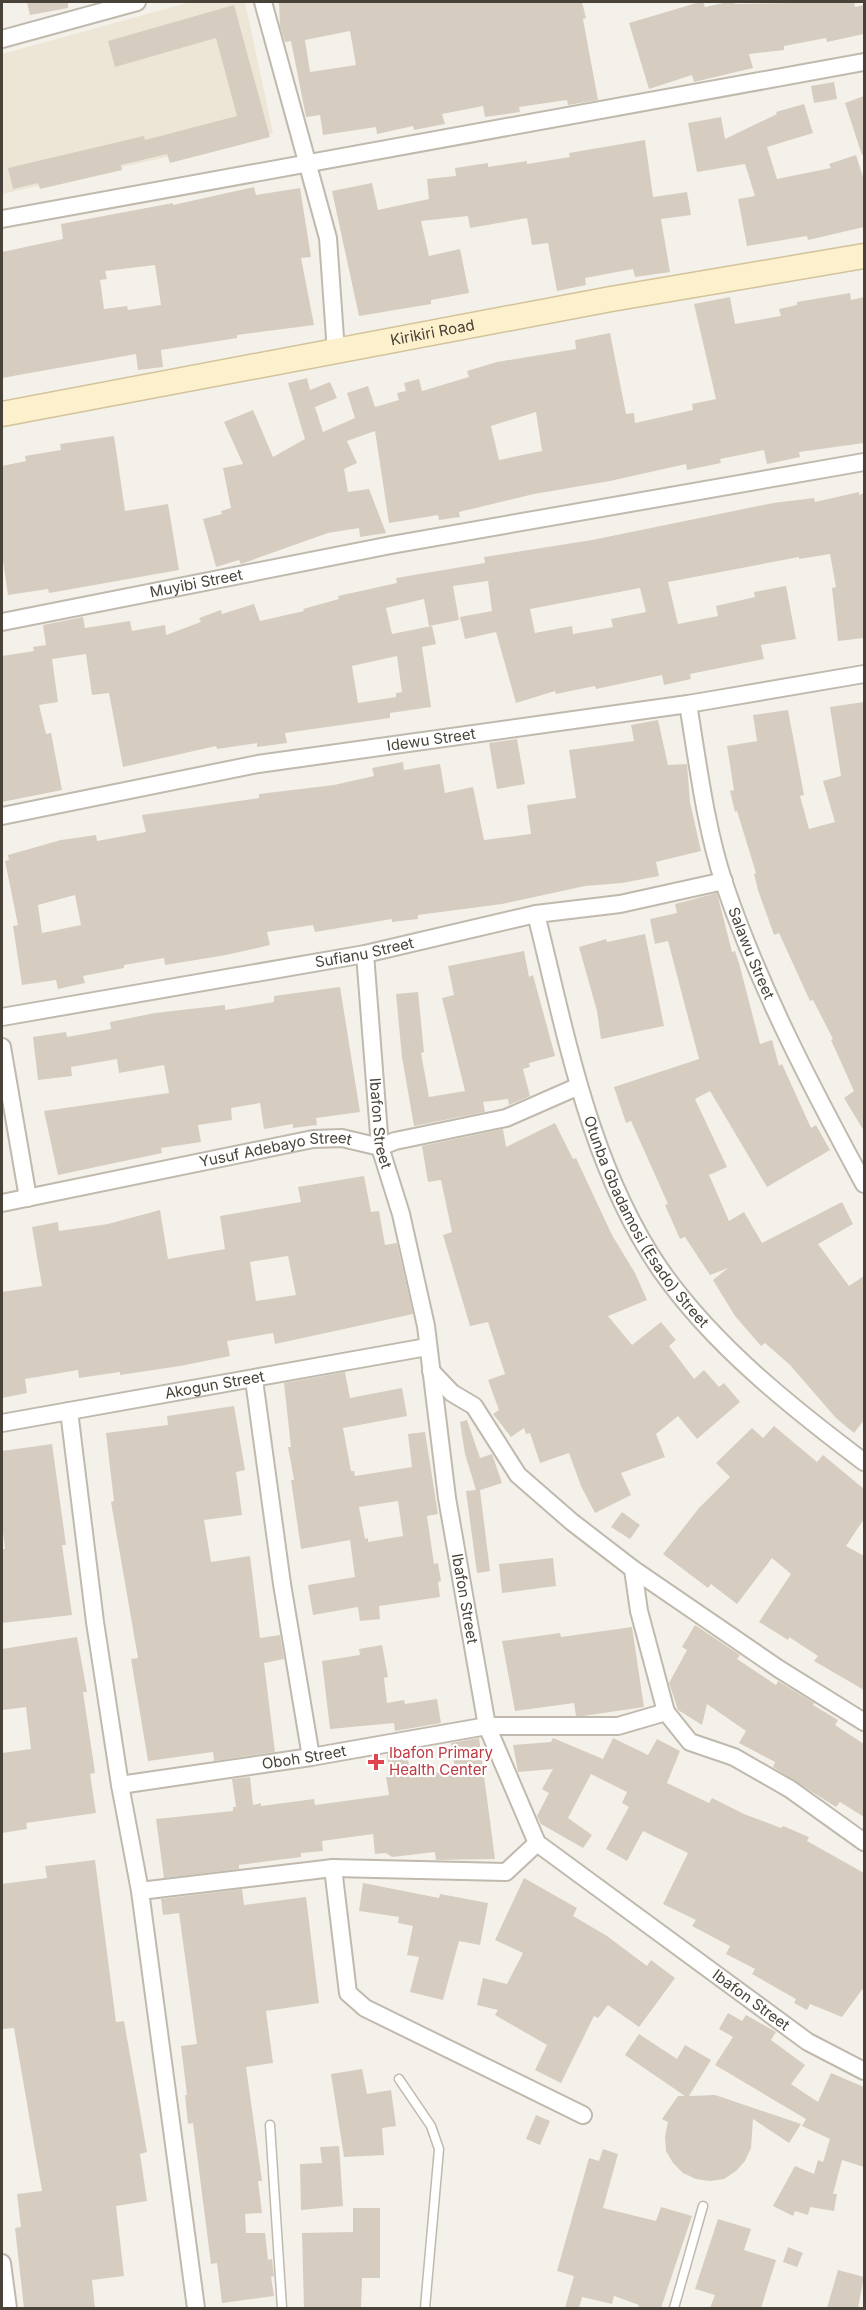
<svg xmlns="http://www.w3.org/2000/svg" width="866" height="2310" font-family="Inter,sans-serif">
	<rect width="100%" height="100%" fill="#f4f1ea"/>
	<!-- education -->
	<path fill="#ede5d5" d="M191,2H245L273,133L2,194V54Z"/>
	<!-- building -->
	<g fill="#d6cdc0" fill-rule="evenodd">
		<path d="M27,2H68V8L30,15Z"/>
		<path d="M279,2H582L586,18L583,19L598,100L568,105L567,100L519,107L520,112L485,117L483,106L442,114L445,124L414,130L413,126L377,134L376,127L323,135L320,115L306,117L291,41L285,42L280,26ZM350,31L356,65L310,72L305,40Z"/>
		<path d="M700,2H703L705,7L728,2L737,4L854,2L855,7L864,5V34L827,42L826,38L784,46V50L749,54L753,68L694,82L692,75L649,89L629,23Z"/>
		<path d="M234,5L270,137L170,163L167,154L121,165L122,170L40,189L38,183L13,189L8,168L144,136L145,140L237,116L216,38L115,67L108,41Z"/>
		<path d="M834,82L837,99L814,103L811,86Z"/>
		<path d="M864,96V154L862,155L845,103Z"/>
		<path d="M804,104L813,133L767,147L777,179L831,168L829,164L856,155L864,180V227L808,240L807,236L747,246L738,199L755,196L745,164L697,172L688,123L721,117L725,139L777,114L776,112Z"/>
		<path d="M645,140L653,197L687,192L691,215L661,219L670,272L635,277L633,269L585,278L586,285L557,291L548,243L532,245L527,218L470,228L468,216L421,221L429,256L460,249L469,293L431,300V304L359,316L332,191L372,183L378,210L429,199L427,179L456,176L455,168L488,163V167L527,161V164L570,157L569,153Z"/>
		<path d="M254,187L256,195L300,188L311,257L301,258L314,325L237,335V338L161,350L163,367L138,370L136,354L2,378V252L63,239L61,224L173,203V205ZM155,265L161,305L128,310L127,306L104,309L100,280L107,279L105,271Z"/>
		<path d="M850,293L851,300L864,297V443L799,452L800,457L767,464L764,450L720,459L721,463L687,470L686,464L610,481L534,494L459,512L460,517L439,520L438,515L389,523L375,431L347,441L357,463L344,469L348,492L369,489L386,533L360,537L359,528L328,533L241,564L239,560L216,567L203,519L222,514L221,511L231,508L223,468L243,464L224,422L253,410L273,457L305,439L288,383L307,378L310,390L330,382L337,398L315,407L323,432L355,418L347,393L368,386L375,407L399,400L397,393L406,391L404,383L419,379L422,391L469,377L467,371L497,362L576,349L575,340L610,333L626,414L634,413L635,423L693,410L692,404L716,399L694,304L730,297L735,324L781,316L779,309L797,305V302ZM536,412L542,451L499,460L491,426Z"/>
		<path d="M114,436L125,511L168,504L179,570L49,593L48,589L8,595L2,554V466L26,461L25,456L61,450L60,444Z"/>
		<path d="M859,492V495L864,493V638L838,641L832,588L836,587L830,554L799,559V557L668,582L678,624L718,616L716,606L755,597L754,592L786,586L796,639L761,645L764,659L690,674L691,679L664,685L662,675L596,689L595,686L556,694L555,691L516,703L496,632L465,639L460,617L492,611L488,581L453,586L459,620L429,626L424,599L386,608L392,634L432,626L436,644L422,647L431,707L390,713V718L285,733L287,743L257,747V743L217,749L216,746L123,767L109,693L92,695L86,654L52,659L58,702L39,705L46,734L51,733L62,790L2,802V656L34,651L33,647L46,645L43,625L83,617L85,628L130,621L132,631L165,625L166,635L201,622L199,618L221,610L222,614L254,604L260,621L304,611L303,609L339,599L338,596L397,583L396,578L485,563L484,557L592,540L773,503L814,498L815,502ZM640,588L646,612L611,619L613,627L573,634L572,626L535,633L530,609ZM397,656L402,692L396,693V697L358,703L352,666Z"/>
		<path d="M864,702V1131L844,1098L854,1091L831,1040L833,1039L813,1000L810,1001L779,933L774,935L758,890L754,874L756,873L737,811L735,812L730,791L734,790L727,746L757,741L753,715L788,710L804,795L800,796L809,829L835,822L823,781L841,776L830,707Z"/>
		<path d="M658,720L668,765L687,764L690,802L701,851L656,862L659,876L622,883L585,886L502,904L418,915V919L392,922V919L315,932L313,925L267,932L270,945L226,955L165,965L164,958L124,965V968L83,976L85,983L58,989L56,980L22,985L13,926L18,925L5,861L9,860L8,855L61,840L96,835L97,841L146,832L142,815L259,798V794L334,785L374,776L372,768L403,762L404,770L440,764L445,793L473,787L484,840L531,834L527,805L576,798L569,750L634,741L631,725ZM75,895L81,925L42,933L38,905Z"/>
		<path d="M517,739L525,784L497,789L489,743Z"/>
		<path d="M717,893L732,952L735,951L739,963L760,1044L772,1040L779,1066L782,1064L811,1128L816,1125L830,1150L767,1187L710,1091L695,1099L727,1167L709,1175L729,1221L744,1212L762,1243L842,1202L853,1224L818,1244L849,1286L864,1276V1420L854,1433L836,1418L790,1365L765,1343L761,1346L735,1316L713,1280L728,1268L710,1275L685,1237L680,1239L665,1205L668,1204L631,1121L626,1123L614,1087L699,1059L668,941L655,944L650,919L677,913L675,904Z"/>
		<path d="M645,934L664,1026L601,1039L597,1011L579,947L606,939L607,942Z"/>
		<path d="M524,951L529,977L533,975L555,1056L529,1063L530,1067L523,1069L530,1096L509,1105L508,1099L483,1102L485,1112L414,1126L402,1057L396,994L418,992L424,1052L421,1053L429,1097L465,1091L442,998L454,995L448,966Z"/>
		<path d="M340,987L360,1112L316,1118L317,1125L293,1128V1124L264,1129L260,1103L231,1108L232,1120L198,1125L201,1142L161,1148L162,1153L58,1175L44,1111L169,1093L164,1065L119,1073L117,1059L71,1067L72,1076L38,1080L33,1037L66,1032L67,1037L111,1029L110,1022L155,1013L225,1005V1010L274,1002V996Z"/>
		<path d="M555,1123L573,1159L576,1158L612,1235L635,1273L647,1300L608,1316L632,1345L661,1322L676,1340L669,1346L694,1379L704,1370L719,1387L724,1383L740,1402L697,1439L678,1416L656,1434L665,1457L621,1473L631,1495L595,1513L581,1486L569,1453L540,1463L530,1433L526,1434L524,1428L511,1437L493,1414L499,1410L488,1380L505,1374L488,1322L470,1326L443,1235L452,1232L441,1180L428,1182L422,1146L503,1129L506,1147Z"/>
		<path d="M364,1176L371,1212L379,1211L385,1245L397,1243L413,1314L275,1344L273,1333L227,1341L230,1356L180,1366L120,1375V1372L79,1378L78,1370L25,1379L27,1393L2,1398V1292L42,1286L32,1227L58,1222L59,1231L108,1224L160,1210L168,1259L225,1249L220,1216L301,1202L298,1187ZM288,1256L296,1295L256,1301L250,1262Z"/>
		<path d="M345,1372L350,1398L402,1388L407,1416L343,1428L351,1471H354L355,1476L412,1467L408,1434L425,1432L438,1514L427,1516L434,1564L438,1563L441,1581L438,1582L440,1597L379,1606L380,1619L360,1621L358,1607L313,1615L308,1585L355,1577L350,1540L301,1549L291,1480H294L288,1447H291L284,1383ZM398,1501L403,1536L368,1542V1538L365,1539L359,1507Z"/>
		<path d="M234,1406L245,1470L236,1472L242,1515L204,1520L211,1562L250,1556L260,1638L280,1635L284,1659L264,1663L275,1752L214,1761L213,1752L148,1761L131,1659L138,1658L111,1502L114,1501L106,1433L168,1425L167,1416Z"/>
		<path d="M467,1420L480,1458L492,1454L502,1483L480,1490L490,1571L477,1573L466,1491L476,1490L465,1454L460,1422Z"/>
		<path d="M774,1426L817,1462L823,1455L864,1489V1519L846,1546L864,1556V1690L814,1661L818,1656L789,1637L788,1640L759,1622L791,1574L772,1558L737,1604L711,1584L708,1588L663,1554L699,1508L730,1477L716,1463L752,1428L763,1438Z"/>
		<path d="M52,1444L66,1545H62L72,1615L2,1623V1549H5L2,1524V1451Z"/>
		<path d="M622,1512L640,1525L630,1539L611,1527Z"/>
		<path d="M553,1558L556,1586L502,1593L499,1564Z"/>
		<path d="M695,1625L740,1655L737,1659L776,1685L778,1681L814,1703L813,1705L838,1720L835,1725L864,1744V1817L840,1802L836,1807L773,1767L775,1762L739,1743L746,1731L707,1704L702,1725L678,1710L669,1683L687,1650L682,1647Z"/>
		<path d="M632,1627L644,1707L583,1716H576L574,1703L515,1711L502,1641L560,1633L561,1637Z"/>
		<path d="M77,1637L87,1692H83L95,1773L90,1774L96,1813L26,1823L27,1829L2,1833V1753L31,1749L26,1707L3,1710L2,1649Z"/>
		<path d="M382,1645L388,1677L384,1678L387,1703L404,1700L405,1704L437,1699L441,1723L395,1731L394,1723L330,1729L322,1661L360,1655L359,1649Z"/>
		<path d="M479,1738L495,1859L436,1860L435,1852L392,1857L386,1853L375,1854L373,1834L322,1841L323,1851L301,1853V1857L239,1865V1869L164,1878L156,1819L233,1811V1807H236L232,1779L250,1777L253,1805L261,1803V1806L314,1799L315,1805L389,1795L386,1777H390L387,1755L407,1752L410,1774H414V1776L455,1770L451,1743Z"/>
		<path d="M553,1738L603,1759L613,1738L648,1755L657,1739L680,1751L667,1783L709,1803L712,1798L744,1814L781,1828L783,1826L809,1837L807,1841L864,1873V1987L842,2017L810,2004L807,2010L794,2003L796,1999L752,1974L755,1969L726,1954L730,1946L692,1926L696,1920L663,1904L688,1853L643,1831L627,1861L606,1849L629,1807L622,1803L627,1792L591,1774L568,1818L592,1835L583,1848L541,1824L537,1816L549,1793L542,1789L553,1769L518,1772L513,1745L551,1742Z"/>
		<path d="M95,1860L116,2022L124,2021L147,2152L140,2154L147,2201L116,2206L124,2276L92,2280L95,2308H24L15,2228L21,2227L17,2194L42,2191L14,2028L2,2029V1884L47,1878L45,1866Z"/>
		<path d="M524,1878L577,1908L573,1916L607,1936L647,1966L651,1960L675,1978L639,2027L608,2005L598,2018L594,2016L561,2083L535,2070L547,2045L495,2015L498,2010L477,2005L483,1978L507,1984L523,1953L495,1940Z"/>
		<path d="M363,1883L439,1898L440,1894L488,1903L480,1945L459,1941L443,2000L410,1992L419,1957L407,1955L413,1926L398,1923L399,1917L359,1911Z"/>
		<path d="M242,1889L244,1905L306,1897L319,2003L266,2011L273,2063L246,2067L262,2181H258L262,2213L245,2214L246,2233H265L268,2260L272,2259L274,2276L271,2277L274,2296L222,2303L217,2263L211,2264L193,2123L188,2124L185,2095H187L181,2046L197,2044L179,1913L163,1915L161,1899Z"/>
		<path d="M728,2013L742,2021L746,2015L776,2032L771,2040L805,2065L791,2084L818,2102L831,2073L864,2087V2167L842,2160L833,2194H837L834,2211L810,2207L808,2215L795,2211L793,2216L773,2206L795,2166L814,2174L818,2160L823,2162L830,2139L802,2126L806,2119L715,2065L733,2037L719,2029Z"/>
		<path d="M639,2034L677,2059L685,2045L711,2060L689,2096L715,2095L801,2124L789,2143L753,2119L751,2148L745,2161L736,2171L724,2179L710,2181L696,2179L683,2173L673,2163L666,2151L665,2136L668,2122L662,2119L678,2096H685L625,2055Z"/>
		<path d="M362,2069L367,2094L391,2090L396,2126L382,2128L384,2155L344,2157L331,2074Z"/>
		<path d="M536,2115L550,2121L540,2145L526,2139Z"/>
		<path d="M339,2146L343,2206L301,2210L300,2164L322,2163L320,2147Z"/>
		<path d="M603,2149L618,2154L603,2208L656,2221L661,2207L692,2216L661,2308H638L639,2305L614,2296L612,2304L582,2297L579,2308H565L574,2276L557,2271L589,2158L599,2161Z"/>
		<path d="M353,2208H380V2278H362L361,2308H304L302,2233L353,2232Z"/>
		<path d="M718,2219L751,2229L744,2250L776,2260L761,2308H710L715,2295L695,2289Z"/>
		<path d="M788,2247L803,2253L797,2267L783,2262Z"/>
		<path d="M838,2270L864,2277L858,2308H827Z"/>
	</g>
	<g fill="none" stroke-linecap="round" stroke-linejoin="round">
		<defs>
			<g id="lane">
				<path d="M399,2079L431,2126L439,2149L425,2308"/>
				<path d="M270,2125L282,2308"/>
				<path d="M674,2308L703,2206"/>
			</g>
			<g id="street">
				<path d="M263,2L328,238L336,352"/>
				<path d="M2,39L137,2"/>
				<path d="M2,219L864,62"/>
				<path id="s1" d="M2,622L391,545L864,462"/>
				<path id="s2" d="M688,704C698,764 705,825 724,883C760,989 811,1086 864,1184"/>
				<path id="s3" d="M2,816L258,764L688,704L864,674"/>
				<path id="s4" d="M536,914C566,1034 589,1165 660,1269C713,1345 791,1407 864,1462"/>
				<path id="s5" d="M365,954L380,1147L401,1214L426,1326L447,1498L487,1726L537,1843L808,2042L864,2071"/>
				<path id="s6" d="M2,1017L365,954L536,914L620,904L724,881"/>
				<path d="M2,1047L28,1198"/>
				<path id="s7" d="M2,1203L313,1139L342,1138L380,1147L395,1141L506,1118L579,1086"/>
				<path d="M431,1371L452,1393L474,1406L518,1475L572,1522L633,1569L779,1669L864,1722"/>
				<path d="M254,1380L282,1584L311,1757"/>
				<path d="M69,1411L95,1622L120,1785L140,1891L196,2308"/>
				<path id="s8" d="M2,1423L427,1347"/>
				<path d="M633,1569L639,1611L666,1712"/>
				<path id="s9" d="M120,1785L311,1757L487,1726H618L666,1712L690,1742L734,1757L790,1789L864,1842"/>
				<path d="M333,1868L348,1993L365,2008L583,2115"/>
				<path d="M140,1891L333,1868L506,1872L537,1843"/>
				<path d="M2,2263L8,2308"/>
			</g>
			<g id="secondary">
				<path id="s10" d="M2,414L611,299L864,256"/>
			</g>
		</defs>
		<!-- lane casing -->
		<use href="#lane" stroke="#c0b9ad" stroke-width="11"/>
		<!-- street casing -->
		<use href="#street" stroke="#c0b9ad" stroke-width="20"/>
		<!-- secondary casing -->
		<use href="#secondary" stroke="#d2c39b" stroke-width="27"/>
		<!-- lane -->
		<use href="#lane" stroke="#fff" stroke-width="8"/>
		<!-- street -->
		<use href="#street" stroke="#fff" stroke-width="16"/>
		<!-- secondary -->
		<use href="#secondary" stroke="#fdf0cc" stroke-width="24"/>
	</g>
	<!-- markers -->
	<path fill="#e0444e" stroke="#fff" stroke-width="2" d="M373 1753h6v6h6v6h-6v6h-6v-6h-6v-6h6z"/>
	<g text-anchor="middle" stroke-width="4.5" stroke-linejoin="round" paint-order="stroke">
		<!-- street labels -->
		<g font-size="15" fill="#484238" stroke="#fff">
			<text dy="5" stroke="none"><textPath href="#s10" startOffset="438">Kirikiri Road</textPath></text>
			<text dy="5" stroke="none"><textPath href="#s1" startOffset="198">Muyibi Street</textPath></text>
			<text dy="5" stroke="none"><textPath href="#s3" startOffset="436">Idewu Street</textPath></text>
			<text dy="5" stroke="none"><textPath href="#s6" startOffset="368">Sufianu Street</textPath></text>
			<text dy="5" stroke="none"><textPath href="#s2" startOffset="258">Salawu Street</textPath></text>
			<text dy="5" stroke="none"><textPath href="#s5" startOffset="170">Ibafon Street</textPath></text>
			<text dy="5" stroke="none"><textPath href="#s7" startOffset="279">Yusuf Adebayo Street</textPath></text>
			<text dy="5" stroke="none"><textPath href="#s4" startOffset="330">Otunba Gbadamosi (Esado) Street</textPath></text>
			<text dy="5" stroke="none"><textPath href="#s8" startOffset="216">Akogun Street</textPath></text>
			<text dy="5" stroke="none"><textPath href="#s5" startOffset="654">Ibafon Street</textPath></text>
			<text dy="5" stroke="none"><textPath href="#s9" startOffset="186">Oboh Street</textPath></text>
			<text dy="5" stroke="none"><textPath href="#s5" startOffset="1176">Ibafon Street</textPath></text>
		</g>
		<!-- health labels -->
		<g font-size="15" fill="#be3a42" stroke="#fff" text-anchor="start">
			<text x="389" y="1758">Ibafon Primary<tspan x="389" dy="17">Health Center</tspan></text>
		</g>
	</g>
	<!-- border -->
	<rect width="866" height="2310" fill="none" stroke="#484238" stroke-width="6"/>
</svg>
